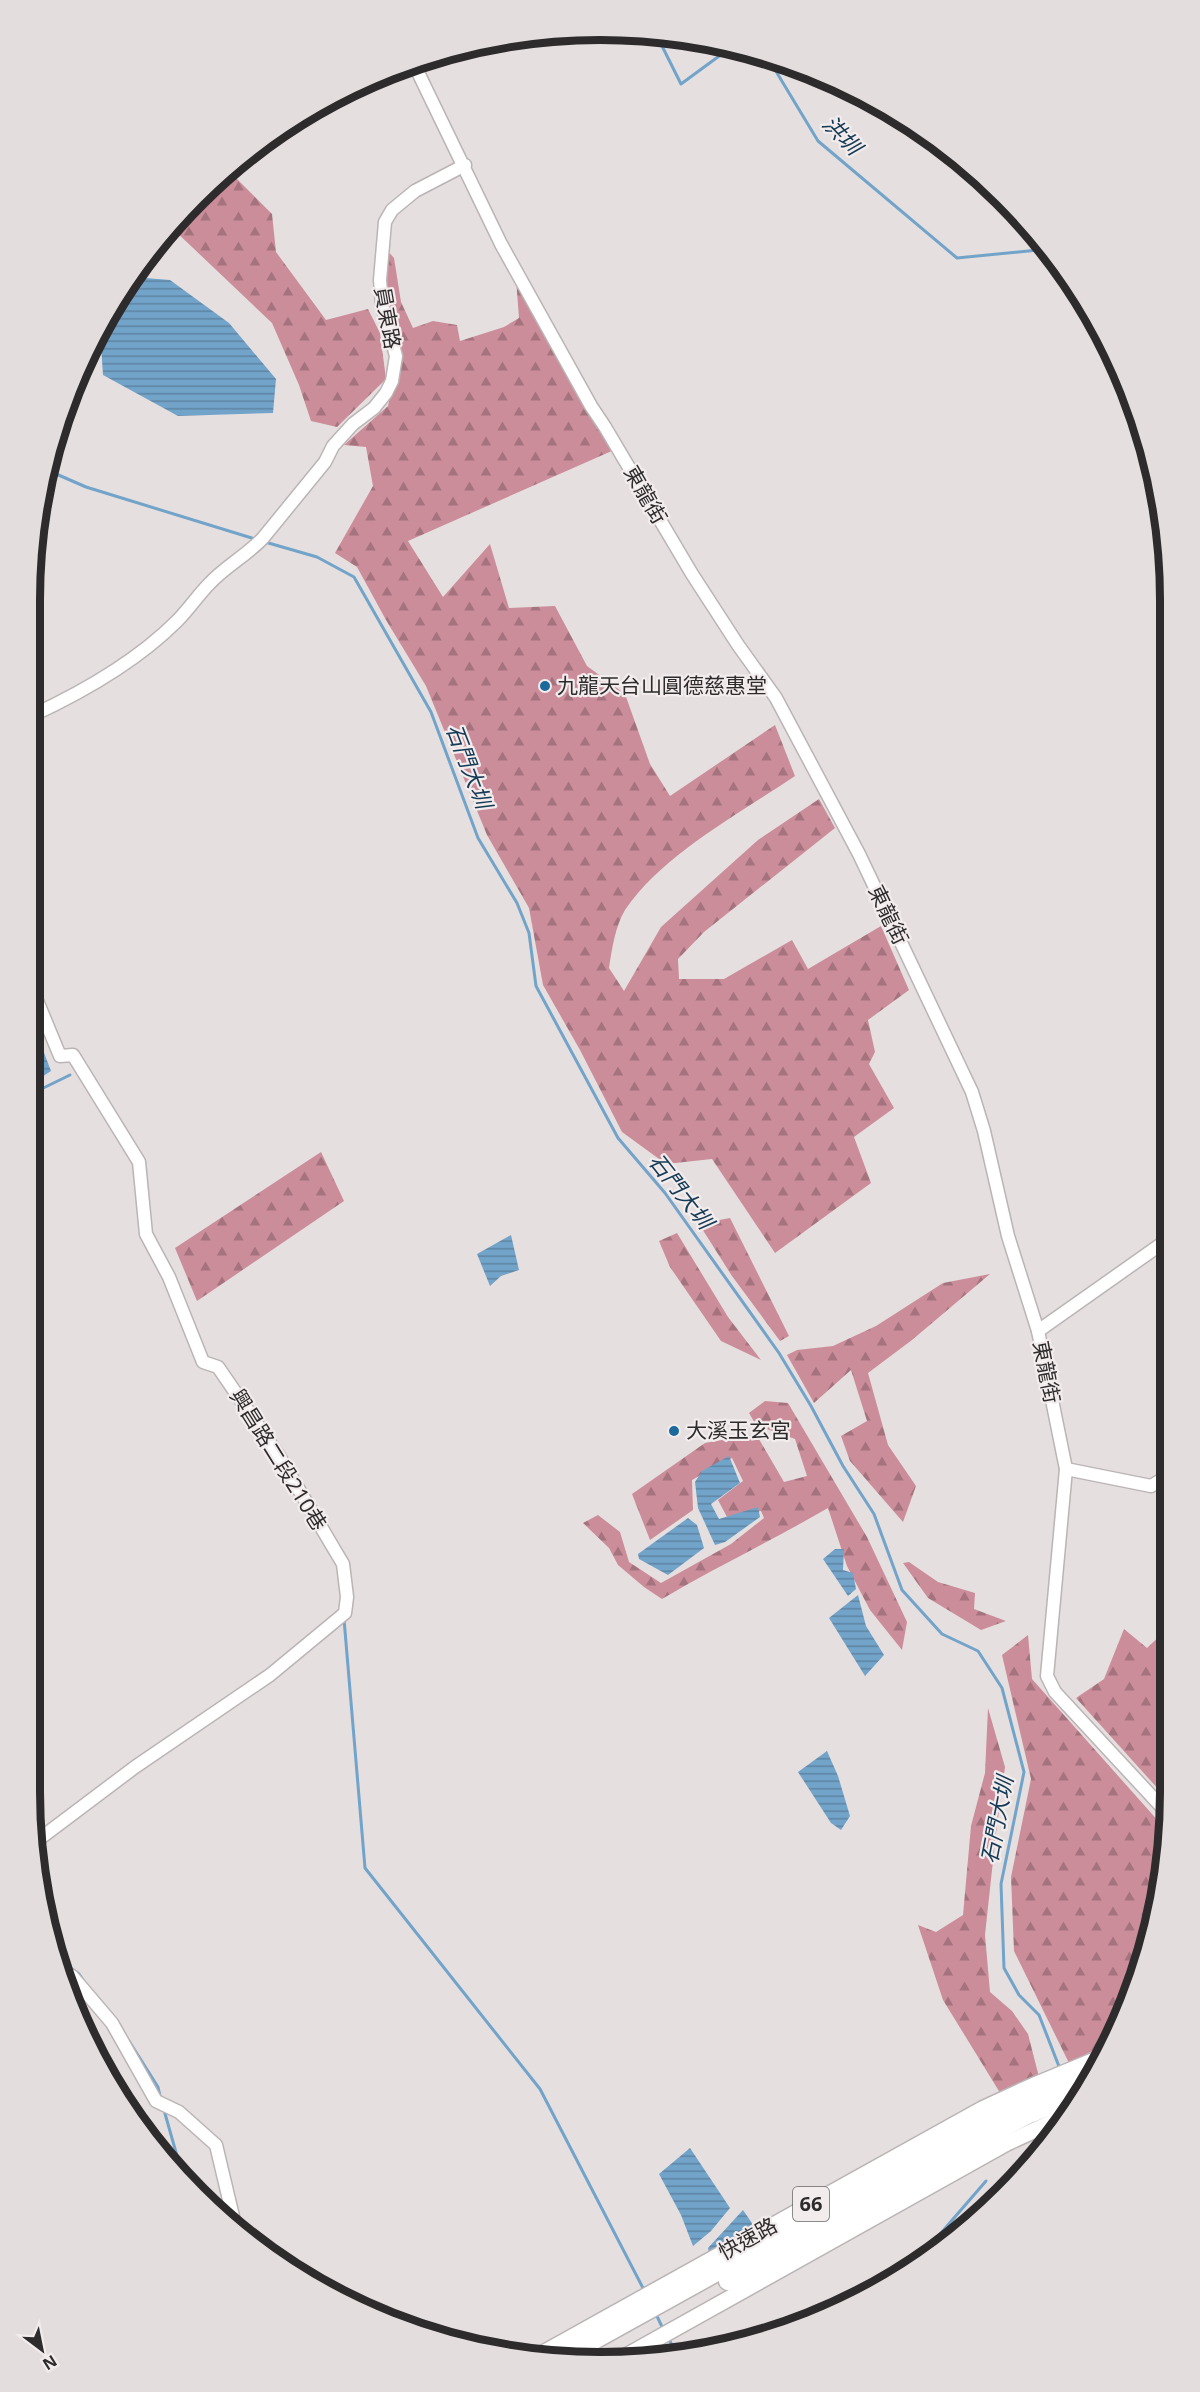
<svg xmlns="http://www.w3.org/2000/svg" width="1200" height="2392" font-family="'Noto Sans','Noto Sans TC',sans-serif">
	<defs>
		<pattern id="forest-firs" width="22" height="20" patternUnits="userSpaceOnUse" patternTransform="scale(1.5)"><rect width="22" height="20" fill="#cb8d9a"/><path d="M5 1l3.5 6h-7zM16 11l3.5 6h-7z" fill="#a5737e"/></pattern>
		<pattern id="water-rules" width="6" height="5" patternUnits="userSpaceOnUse" patternTransform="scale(1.5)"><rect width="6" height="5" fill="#72a3c9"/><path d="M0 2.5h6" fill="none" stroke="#5e85a3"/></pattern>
	</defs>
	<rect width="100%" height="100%" fill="#e6dfe0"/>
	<!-- forest -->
	<g fill="url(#forest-firs)">
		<path d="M227,169L272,214L276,252L326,320L368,309L380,333L386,379L337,427L311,421L299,385L272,323L172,228Z"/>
		<path d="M386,249L394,258L401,302L413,328L433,321L457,325L460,341L504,327L519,318L516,279L614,450L408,541L443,597L490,544L509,608L555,606L587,666L625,694L650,764L670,796L775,725L795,776C739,814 663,854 625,910C615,927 612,949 609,968L624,991L661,927L758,840L819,799L835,828L704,932L678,959L679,979H724L792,940L808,969L881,926L909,990L868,1020L875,1052L869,1064L894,1108L854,1137L871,1183L775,1253L712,1159L666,1164L622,1132L580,1050L543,985L529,908L487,835L426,686L386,620L357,567L335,553L373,486L366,447L344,445L388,406L401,348L385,291Z"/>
		<path d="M321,1152L344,1201L197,1301L175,1248Z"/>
		<path d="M730,1218L789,1336L780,1341L732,1276L699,1224Z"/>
		<path d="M677,1233L728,1317L761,1360L721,1341L670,1267L659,1241Z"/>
		<path d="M990,1274L912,1340L868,1373L888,1445L916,1486L903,1522L850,1461L841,1436L867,1421L851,1370L814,1403L787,1355L797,1350L833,1346L876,1326L943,1283Z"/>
		<path d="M765,1401L788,1403L867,1537L907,1622L902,1650L870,1610L847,1566L828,1508C773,1540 716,1567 662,1599L644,1587L618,1565L609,1548L583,1523L598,1515L620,1532L629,1562L661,1583L731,1544L764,1518L761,1511L727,1517L718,1500L743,1481L732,1458L692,1480L693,1510L650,1540L632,1494L705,1443L756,1434L784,1482L807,1476L795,1439L756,1425L749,1413Z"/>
		<path d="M909,1562L938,1582L975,1593L974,1609L1006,1621L981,1630L928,1598L903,1563Z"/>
		<path d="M1168,1628V1643L1156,1657L1168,1668L1169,1801L1076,1698L1104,1679L1124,1629L1147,1648Z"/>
		<path d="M1028,1635L1032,1679L1168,1832L1151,1939L1112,2041L1069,2063L1014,1951L1011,1877L1031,1779L1002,1655Z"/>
		<path d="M988,1708L1005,1767L996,1833L985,1935L990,1992L1012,2011L1028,2034L1039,2077L1002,2096L943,2000L918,1925L936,1932L963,1915L971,1826L985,1773Z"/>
	</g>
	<!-- water -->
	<g fill="url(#water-rules)">
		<path d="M133,277L170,280L229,323L276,379L273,413L178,416L103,375L100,330Z"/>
		<path d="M31,1019L51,1071L31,1084Z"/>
		<path d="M511,1235L519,1270L501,1276L490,1286L477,1254Z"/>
		<path d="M729,1456L740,1483L711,1504L719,1519L758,1507L760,1517L725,1542L715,1545L698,1508L695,1482L702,1471Z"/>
		<path d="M688,1518L697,1525L704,1548L668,1575L639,1559L638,1554Z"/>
		<path d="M835,1549H844L843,1570L853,1573L856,1589L848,1596L823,1559Z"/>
		<path d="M858,1595L866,1626L884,1655L865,1676L829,1618Z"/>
		<path d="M827,1751L838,1776L850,1816L841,1830L831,1823L798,1772Z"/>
		<path d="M690,2148L730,2208L711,2231L693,2246L681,2215L659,2174Z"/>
		<path d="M743,2210L756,2229L709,2253L708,2248Z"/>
	</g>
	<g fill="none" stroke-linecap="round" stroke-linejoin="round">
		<!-- stream -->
		<g stroke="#72a3c9" stroke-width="3">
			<path d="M656,34L681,84L726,51L771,63L818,141L957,258L1048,249"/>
			<path d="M47,470L86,487L255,539"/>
			<path d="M265,542L317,557L354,577L431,712L478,838L517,903L529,933L536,986L618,1138L665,1193L779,1353L811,1406L843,1466L874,1514L902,1590L942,1634L978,1651L1002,1688L1024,1772L1001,1884L1004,1968L1019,1995L1039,2015L1060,2069"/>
			<path d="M31,1094L70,1075"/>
			<path d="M344,1619L365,1868L540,2089L644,2290"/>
			<path d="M58,1959L79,1974L85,1983"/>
			<path d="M129,2041L158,2087L161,2100"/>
			<path d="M164,2110L177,2156L179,2172"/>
			<path d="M928,2248L986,2181"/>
			<path d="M655,2312L664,2331"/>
			<path d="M669,2339L677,2356"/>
		</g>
		<defs>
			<g id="minor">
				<path d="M413,62L501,244L591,406L605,427L692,574L738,645L776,698L859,854L972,1092L984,1131L1008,1236L1038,1331L1066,1469L1047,1676L1055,1692L1169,1815"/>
				<path d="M31,716C83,692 136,662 177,621C189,609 198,595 210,583C226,566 247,555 263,538L325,462L333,446L353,424L374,408L386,393L392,381L396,356L382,305L380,280L385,222L392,210L415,191L465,165"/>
				<path d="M31,986L60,1056L73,1055L139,1162L146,1234L169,1277L203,1362L218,1367L279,1456L343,1564L347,1597L345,1613L270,1675L135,1767L38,1840"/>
				<path d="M1038,1331L1167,1240"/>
				<path d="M1066,1469L1151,1486L1168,1476"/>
				<path d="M59,1970L72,1976L112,2023L156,2101L179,2112L216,2145L236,2229"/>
			</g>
			<g id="major">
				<path d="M543,2353L982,2109L1032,2086L1102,2057"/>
				<path d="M626,2356L1007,2143L1057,2120"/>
			</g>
			<g id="highway">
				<path d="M728,2281L1000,2129L1027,2115L1074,2096"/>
				<path d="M569,2354L994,2118L1047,2092L1088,2076"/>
			</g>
		</defs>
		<!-- minor casing -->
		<use href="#minor" stroke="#bbb4b5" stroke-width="15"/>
		<!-- major casing -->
		<use href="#major" stroke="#bbb4b5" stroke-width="18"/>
		<!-- highway casing -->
		<use href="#highway" stroke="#bbb4b5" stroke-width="21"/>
		<!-- minor -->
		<use href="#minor" stroke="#fff" stroke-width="12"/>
		<!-- major -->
		<use href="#major" stroke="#fff" stroke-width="15"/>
		<!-- highway -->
		<use href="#highway" stroke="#fff" stroke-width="18"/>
	</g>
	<!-- markers -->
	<g fill="#1c699c" stroke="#f3eced" stroke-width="2">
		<circle cx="545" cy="686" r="6"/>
		<circle cx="674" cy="1431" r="6"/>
	</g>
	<g text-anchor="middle" stroke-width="4.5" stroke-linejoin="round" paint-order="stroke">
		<!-- shield labels -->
		<rect fill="#f3eced" stroke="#696566" stroke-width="1.5" x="793" y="2187" width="36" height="34" rx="4.5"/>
		<g font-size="20" font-weight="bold" fill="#2e2b2c">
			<text x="811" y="2211">66</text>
		</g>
		<!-- street labels -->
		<g font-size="21" fill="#2e2b2c" stroke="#f3eced">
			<text transform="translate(387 318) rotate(80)" y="7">員東路</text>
			<text transform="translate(645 495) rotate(60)" y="7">東龍街</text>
			<text transform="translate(888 915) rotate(64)" y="7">東龍街</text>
			<text transform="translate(1046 1372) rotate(79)" y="7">東龍街</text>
			<text transform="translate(278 1460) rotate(58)" y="7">興昌路二段210巷</text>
			<text transform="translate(748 2239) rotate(-29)" y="7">快速路</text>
		</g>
		<!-- poi labels -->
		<g font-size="21" fill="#2e2b2c" stroke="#f3eced" text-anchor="start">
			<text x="557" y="693">九龍天台山圓德慈惠堂</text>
			<text x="686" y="1438">大溪玉玄宮</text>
		</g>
		<!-- water labels -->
		<g font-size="22" font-style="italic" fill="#143a55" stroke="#f3eced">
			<text transform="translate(842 135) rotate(46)" y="8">洪圳</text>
			<text transform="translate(469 766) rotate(69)" y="8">石門大圳</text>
			<text transform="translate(681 1191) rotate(52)" y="8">石門大圳</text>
			<text transform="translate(997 1820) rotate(-79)" y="8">石門大圳</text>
		</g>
	</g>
	<!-- crop -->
	<path d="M0 0H1200V2392H0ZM600 40H600A560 560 0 0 1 1160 600V1792A560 560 0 0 1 600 2352H600A560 560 0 0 1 40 1792V600A560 560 0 0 1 600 40Z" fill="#e3ddde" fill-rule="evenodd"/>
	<path fill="none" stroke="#2e2b2c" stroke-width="8" d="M600 40H600A560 560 0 0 1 1160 600V1792A560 560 0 0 1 600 2352H600A560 560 0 0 1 40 1792V600A560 560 0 0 1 600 40Z"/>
	<!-- north arrow -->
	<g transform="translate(42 2350) rotate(148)" stroke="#f3eced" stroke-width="4.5" paint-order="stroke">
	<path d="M0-4.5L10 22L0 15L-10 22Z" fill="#2e2b2c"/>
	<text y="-9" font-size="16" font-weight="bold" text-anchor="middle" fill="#2e2b2c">N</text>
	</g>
</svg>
